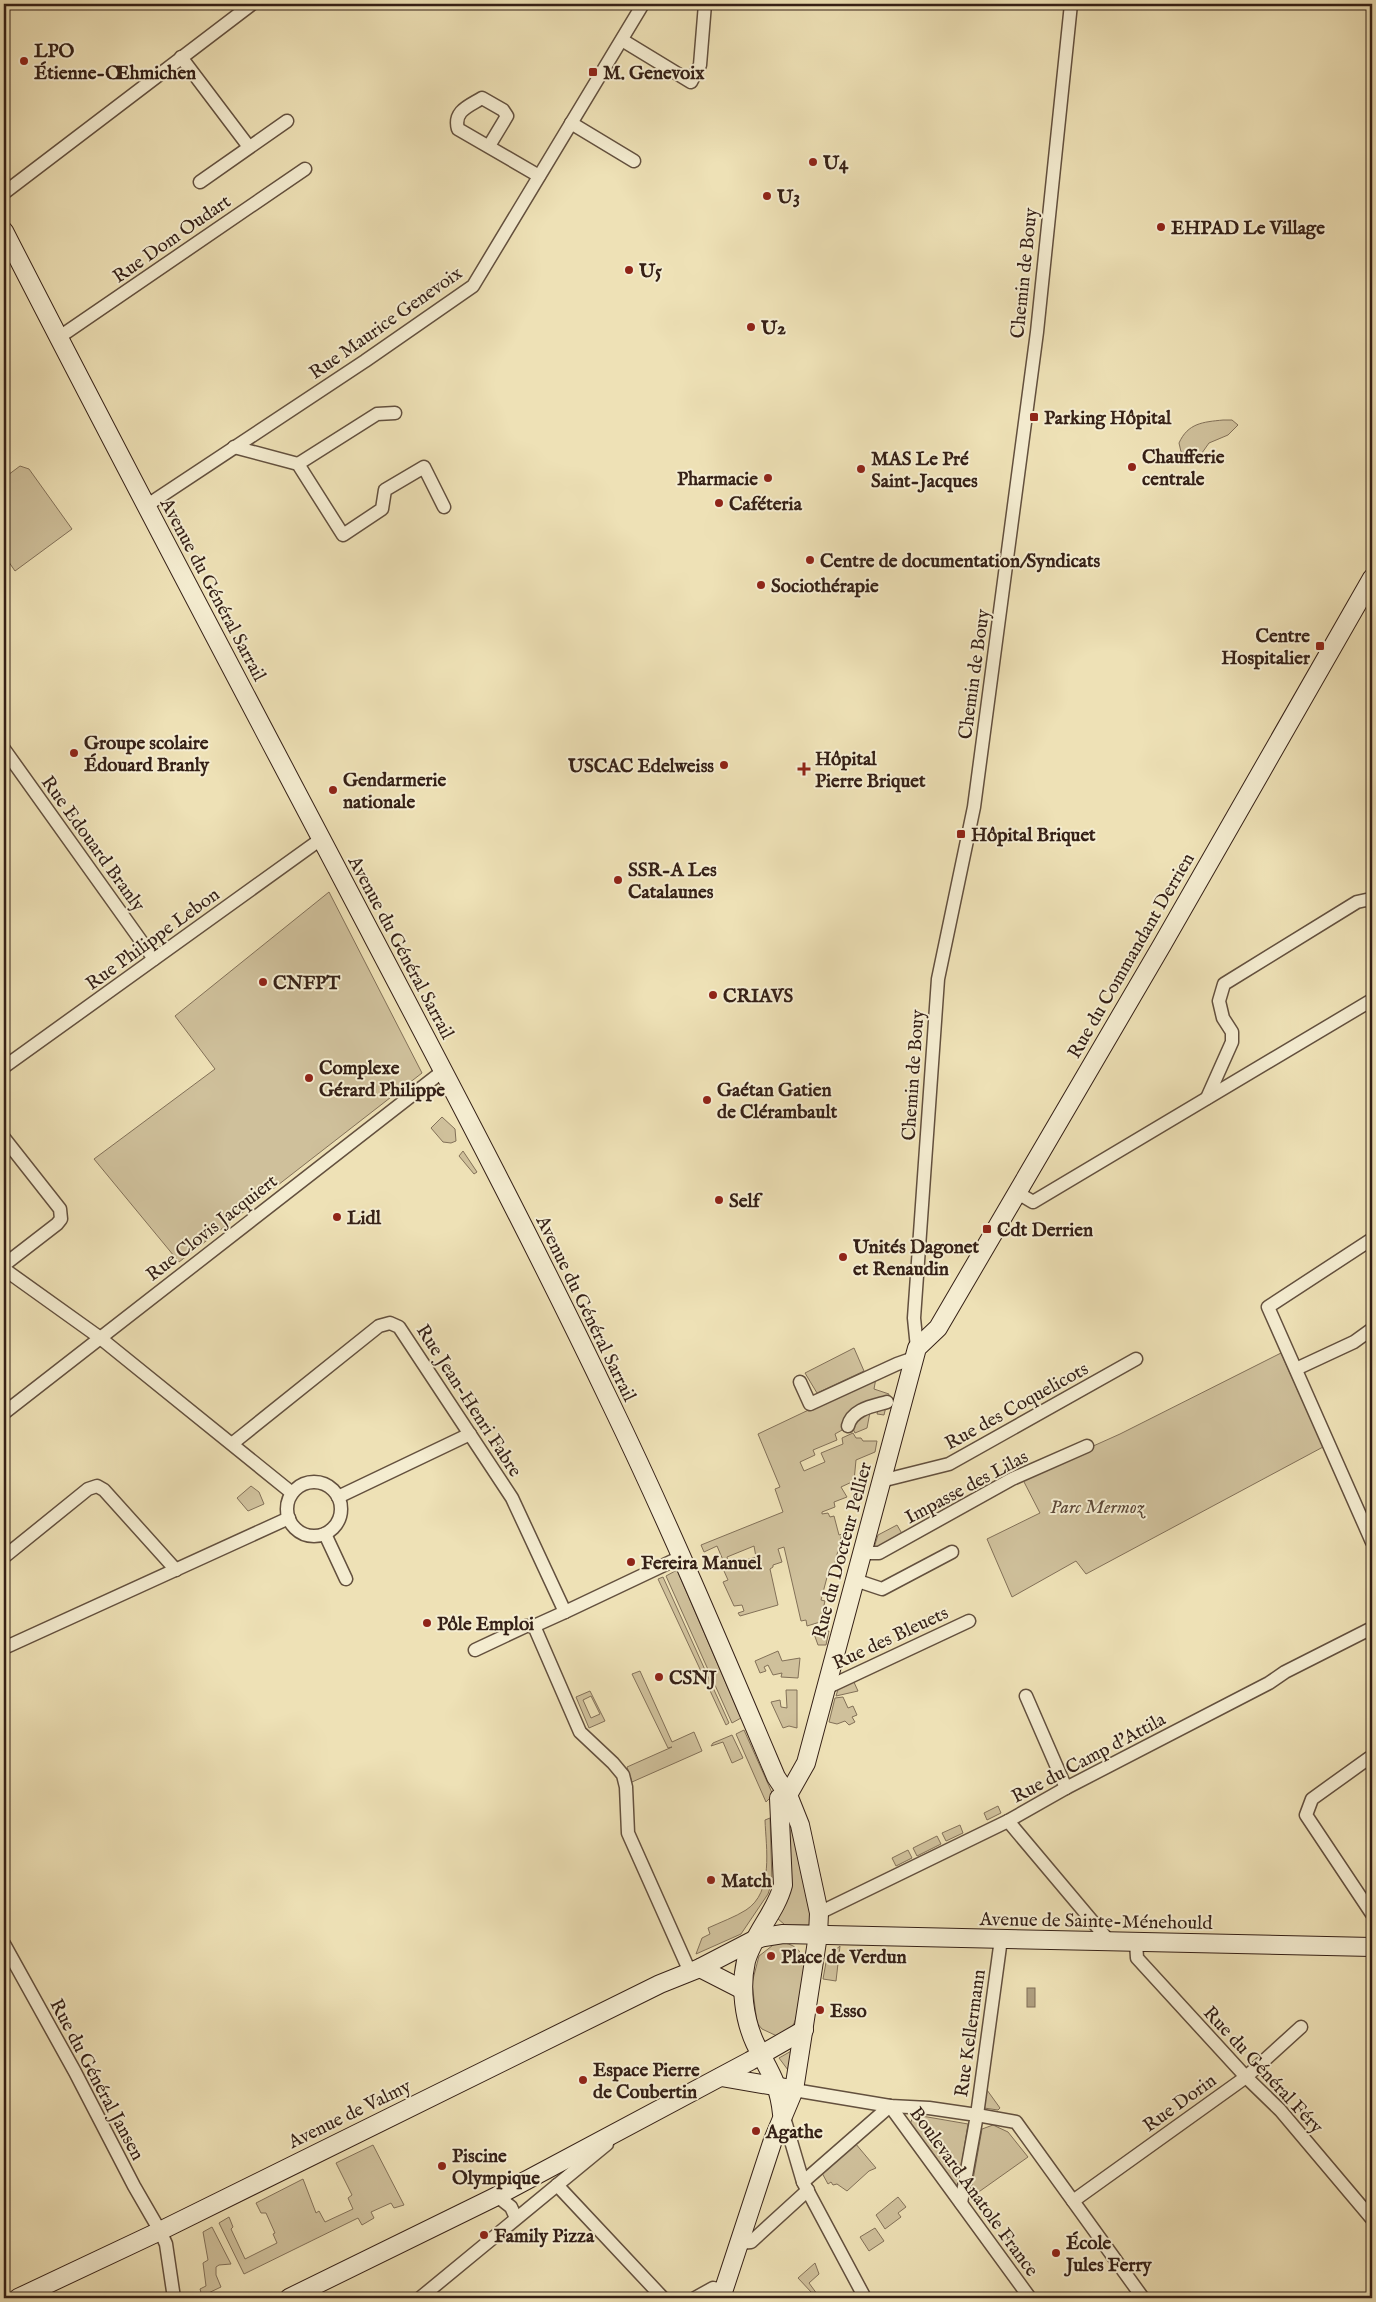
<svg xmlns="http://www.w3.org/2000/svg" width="1376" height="2302" font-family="'IM FELL English',serif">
	<rect width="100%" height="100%" fill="#eee1b6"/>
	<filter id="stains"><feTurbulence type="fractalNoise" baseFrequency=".004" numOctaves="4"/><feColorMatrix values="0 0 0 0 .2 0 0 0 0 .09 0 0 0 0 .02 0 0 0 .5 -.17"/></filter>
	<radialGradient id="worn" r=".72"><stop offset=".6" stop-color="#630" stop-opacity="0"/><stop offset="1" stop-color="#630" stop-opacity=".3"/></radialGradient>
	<!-- green -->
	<g fill="#cfc09b" stroke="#827058" fill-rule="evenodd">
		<path d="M1223,420H1232L1238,425L1228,435L1209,443L1197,460L1193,461L1182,456L1179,443C1188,423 1203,422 1223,420Z"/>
		<path d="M20,466L29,469L72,529L15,571L4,555V478Z"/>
		<path d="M329,892L422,1073L179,1262L94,1159L215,1069L175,1016Z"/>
		<path d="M442,1117L455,1129L456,1141L451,1143L443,1142L431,1128Z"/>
		<path d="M463,1151L477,1172L474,1174L459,1156Z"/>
		<path d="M854,1348L864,1371L817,1393L805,1373Z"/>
		<path d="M1281,1353L1323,1447L1086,1574L1076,1561L1012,1597L987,1539L1040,1513L1022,1478L1120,1434Z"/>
		<path d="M876,1378L874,1389L889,1394L884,1415L877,1414L878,1409L871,1407L867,1428L855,1433L851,1425L835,1434L837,1440L813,1450L815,1455L800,1462L804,1471L825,1462L821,1453L843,1444L842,1438L853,1433L856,1438H861L863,1441H877L875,1452L856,1460L854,1481L841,1487L847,1497L834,1502L835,1507L822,1512V1514L828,1513L830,1517L834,1516L839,1535L842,1534L834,1567L830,1566L821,1600L825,1601L820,1622L807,1626L806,1620L801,1621L784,1547L778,1549L782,1562L773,1565V1567L770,1569L778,1605L740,1616L738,1613L744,1611L742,1605L734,1606L723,1582L728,1580L724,1571L730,1568V1565L726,1567L717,1546L704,1552L701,1545L783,1512L775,1489L780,1487L758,1434ZM754,1546L756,1557L729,1565L727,1557Z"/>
		<path d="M251,1486L259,1492L264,1504L248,1511L237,1498Z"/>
		<path d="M897,1525L904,1537L873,1551L878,1535Z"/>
		<path d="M677,1570L741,1718L732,1723L666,1576Z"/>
		<path d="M663,1577L729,1723L726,1725L658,1579Z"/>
		<path d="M813,1631H829L826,1645H818Z"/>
		<path d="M778,1651L782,1661L800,1658L798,1678L781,1677L782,1673L773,1675L768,1665L764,1667L766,1671L760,1673L755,1661Z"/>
		<path d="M640,1671L672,1742L694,1732L702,1751L632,1782L627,1767L672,1747L668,1748L632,1674Z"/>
		<path d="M853,1680L858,1691L836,1696L839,1686Z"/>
		<path d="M786,1690H797V1728L789,1726L783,1728L771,1702L780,1700L781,1707L787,1708Z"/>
		<path d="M590,1691L605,1721L589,1728L576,1697ZM591,1696L600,1714L591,1718L583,1700Z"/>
		<path d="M843,1697L848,1708L853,1706L857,1715L852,1717L855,1722L849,1725L845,1721L837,1724L829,1722L835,1698Z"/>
		<path d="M744,1730L773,1795L766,1802L736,1734Z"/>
		<path d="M732,1735L743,1758L732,1763L723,1742L711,1746L713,1743Z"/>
		<path d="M998,1806L1001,1813L987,1820L984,1813Z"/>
		<path d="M789,1816L810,1889L811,1925H785L777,1918L788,1843Z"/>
		<path d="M770,1818L772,1882L768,1894L741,1934L696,1954L702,1938L710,1934L708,1928C721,1922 735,1917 746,1910C774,1892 766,1848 765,1820Z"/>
		<path d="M960,1825L963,1833L946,1841L942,1833Z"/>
		<path d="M937,1836L941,1844L917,1856L913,1848Z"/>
		<path d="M908,1850L912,1858L896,1866L892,1858Z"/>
		<path d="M777,1942C813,1944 804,1973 799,1999C798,2007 797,2019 793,2025C788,2031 784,2033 777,2036L762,2029L757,2023L752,1983L759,1956Z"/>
		<path d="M840,1946L836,1981L823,1979L827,1957Z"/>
		<path d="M793,2050L788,2070L779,2058Z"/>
		<path d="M987,2090L1000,2108L998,2110L984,2108Z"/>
		<path d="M916,2115L968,2124L961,2168V2187L956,2185L927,2145L922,2143L910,2124L913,2117Z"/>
		<path d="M993,2125L1008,2132L1028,2157L973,2196L971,2191L982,2129Z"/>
		<path d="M855,2143L876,2168L869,2171L847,2191L837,2184L833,2185L831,2182L828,2184L822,2173Z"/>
		<path d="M373,2145L404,2205L394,2208L391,2203L371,2212L374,2218L362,2225L358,2218L244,2274L219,2223L229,2217L233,2227L231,2229L245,2259L277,2243L273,2234L275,2233L266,2213H261L256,2203L303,2179L316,2213L319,2211L325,2222L353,2209L348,2198L352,2195L336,2163Z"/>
		<path d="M898,2197L906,2207L898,2213L901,2217L885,2229L876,2215Z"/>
		<path d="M212,2227L231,2264L219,2265L216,2267V2275L221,2287L202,2296L200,2289L206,2286L203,2263L208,2260L203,2232Z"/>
		<path d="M875,2228L884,2241L869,2251L860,2237Z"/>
		<path d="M815,2263L819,2274L809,2283L820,2298L812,2293L798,2278Z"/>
	</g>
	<!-- water -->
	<rect fill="#af9f80" stroke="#7e6c56" x="1027" y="1988" width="8" height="19"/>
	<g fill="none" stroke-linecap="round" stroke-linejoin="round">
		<defs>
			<g id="minor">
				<path d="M622,40L691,82L700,65L705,4"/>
				<path d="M181,57L249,147"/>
				<path d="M571,123L634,161"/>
				<path d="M489,146L507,116L503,110L482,98C469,106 453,111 458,129L539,176"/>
				<path d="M200,182L287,121"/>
				<path d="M4,193L252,4"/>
				<path d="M58,338L305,169"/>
				<path d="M234,447L298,464L343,535L382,509L385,490L424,467L444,507"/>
				<path d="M298,464L377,414L395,413"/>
				<path d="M146,506L365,361L473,286L643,4"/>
				<path d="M4,749L154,959"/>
				<path d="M4,1067L321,839"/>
				<path d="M1207,1098L1232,1042V1032L1223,1018L1219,1001L1224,984L1357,902L1366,900L1372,902"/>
				<path d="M4,1138L60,1209L61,1219L57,1224L4,1265"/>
				<path d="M1016,1192L1033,1202L1372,1000"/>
				<path d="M1372,1239L1268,1307L1372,1542"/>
				<path d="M4,1269L99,1337L292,1493"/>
				<path d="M917,1348L914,1318L938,979L974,807L1037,332L1071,4"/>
				<path d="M1296,1369L1354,1342L1372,1329"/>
				<path d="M800,1382L810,1404L897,1364L914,1358"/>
				<path d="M4,1413L443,1071"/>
				<path d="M848,1426C852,1409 873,1406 887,1402"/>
				<path d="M233,1443L379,1326L390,1323L399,1327L512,1498L565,1612"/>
				<path d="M881,1481L949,1464L1136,1359"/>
				<circle cx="314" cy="1509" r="27"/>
				<path d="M338,1497L470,1434"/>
				<path d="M325,1534L346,1579"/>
				<path d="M862,1553H879L1012,1479L1087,1446"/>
				<path d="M4,1557L88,1489L97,1486L104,1490L176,1570"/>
				<path d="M855,1580L882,1589L952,1552"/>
				<path d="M534,1626L580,1732L613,1763L623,1775L626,1787L628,1833L690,1972"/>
				<path d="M4,1648L289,1518"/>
				<path d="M475,1650L526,1626H534L565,1612L681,1557"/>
				<path d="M826,1688L969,1621"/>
				<path d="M1026,1696L1066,1788"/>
				<path d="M1372,1760L1369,1758L1312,1799L1306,1815L1372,1914"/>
				<path d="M1008,1821L1109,1941"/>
				<path d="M819,1913L1008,1821L1066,1788L1269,1683L1285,1672L1372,1628"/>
				<path d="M1136,1942L1137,1958L1246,2077L1280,2110L1372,2219"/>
				<path d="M4,1944L75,2072L134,2186L160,2231L166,2244L174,2298"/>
				<path d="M794,2090L890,2106L929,2108L977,2115L1016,2122L1143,2298"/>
				<path d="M890,2106L1030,2298"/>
				<path d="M783,2114L803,2182L865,2298"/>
				<path d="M803,2182L890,2106"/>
				<path d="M557,2185L663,2298"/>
				<path d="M497,2196L511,2207L516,2218"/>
				<path d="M1073,2201L1246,2077L1301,2027"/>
				<path d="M961,2203L977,2115L1001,1939"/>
				<path d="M738,2243L751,2242L808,2190"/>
				<path d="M420,2298L607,2144"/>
				<path d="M695,2298L713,2288L723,2290"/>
			</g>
			<g id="secondary">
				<path d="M4,231C125,468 250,703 374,939C455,1093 536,1247 611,1404C670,1526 723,1652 776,1777L788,1795L800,1825L819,1913L818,1935L794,2090L773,2140L721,2298"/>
				<path d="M779,1798L783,1885C776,1912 754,1933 746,1961C740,1987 744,2019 755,2043C768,2070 779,2082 782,2114"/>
				<path d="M780,1809L806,1763L917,1348L938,1328L1162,945L1372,578"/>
				<path d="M700,1968L743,1990"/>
				<path d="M721,2077L786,2088"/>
				<path d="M18,2298L160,2231L660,1984L700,1968L754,1940L764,1937L783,1934L1372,1947"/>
				<path d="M289,2298L497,2196L750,2061L804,2030"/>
			</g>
		</defs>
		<!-- minor casing -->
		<use href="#minor" stroke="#63503e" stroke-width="15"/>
		<!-- secondary casing -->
		<use href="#secondary" stroke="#352016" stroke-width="20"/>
		<!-- minor -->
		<use href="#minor" stroke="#f4ecd0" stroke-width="12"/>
		<!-- secondary -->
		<use href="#secondary" stroke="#f4ecd0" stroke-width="18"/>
	</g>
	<!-- markers -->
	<g fill="#8f2418" stroke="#f4ecd0" stroke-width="2">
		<circle cx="24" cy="61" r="5"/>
		<rect x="588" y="67" width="10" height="10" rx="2.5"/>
		<circle cx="813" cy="162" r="5"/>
		<circle cx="767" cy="196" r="5"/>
		<circle cx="1161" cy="227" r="5"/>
		<circle cx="629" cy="270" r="5"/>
		<circle cx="751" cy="327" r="5"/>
		<rect x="1029" y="412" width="10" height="10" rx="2.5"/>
		<circle cx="1132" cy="467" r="5"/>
		<circle cx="861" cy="469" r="5"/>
		<circle cx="768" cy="478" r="5"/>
		<circle cx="719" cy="503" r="5"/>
		<circle cx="810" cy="560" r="5"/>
		<circle cx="761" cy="585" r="5"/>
		<rect x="1315" y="641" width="10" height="10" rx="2.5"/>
		<circle cx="74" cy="753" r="5"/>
		<circle cx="724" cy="765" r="5"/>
		<path d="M801.5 761.5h5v5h5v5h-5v5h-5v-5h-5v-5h5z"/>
		<circle cx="333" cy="790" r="5"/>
		<rect x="956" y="829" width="10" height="10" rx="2.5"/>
		<circle cx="618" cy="880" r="5"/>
		<circle cx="263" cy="982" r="5"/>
		<circle cx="713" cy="995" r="5"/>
		<circle cx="309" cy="1078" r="5"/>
		<circle cx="707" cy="1100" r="5"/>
		<circle cx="719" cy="1200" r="5"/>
		<circle cx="337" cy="1217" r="5"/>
		<rect x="982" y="1224" width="10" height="10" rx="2.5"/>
		<circle cx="843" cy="1257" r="5"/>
		<circle cx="631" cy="1562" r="5"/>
		<circle cx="427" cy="1623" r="5"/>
		<circle cx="659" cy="1677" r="5"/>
		<circle cx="711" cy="1880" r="5"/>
		<circle cx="771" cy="1956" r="5"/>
		<circle cx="820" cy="2010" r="5"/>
		<circle cx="583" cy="2080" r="5"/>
		<circle cx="756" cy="2131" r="5"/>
		<circle cx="442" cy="2166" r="5"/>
		<circle cx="484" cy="2235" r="5"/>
		<circle cx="1056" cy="2253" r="5"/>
	</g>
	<g text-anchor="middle" stroke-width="4" stroke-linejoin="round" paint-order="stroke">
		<!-- poi labels -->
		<g font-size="19" font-weight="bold" fill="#352016" stroke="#f4ecd0" text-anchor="start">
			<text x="34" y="57">LPO<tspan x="34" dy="22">Étienne-Œhmichen</tspan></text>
			<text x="603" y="79">M. Genevoix</text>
			<text x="823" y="169">U4</text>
			<text x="777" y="203">U3</text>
			<text x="1171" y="234">EHPAD Le Village</text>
			<text x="639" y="277">U5</text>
			<text x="761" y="334">U2</text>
			<text x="1044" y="424">Parking Hôpital</text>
			<text x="1142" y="463">Chaufferie<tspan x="1142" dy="22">centrale</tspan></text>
			<text x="871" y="465">MAS Le Pré<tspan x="871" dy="22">Saint-Jacques</tspan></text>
			<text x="758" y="485" text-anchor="end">Pharmacie</text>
			<text x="729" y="510">Caféteria</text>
			<text x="820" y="567">Centre de documentation/Syndicats</text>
			<text x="771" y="592">Sociothérapie</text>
			<text x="1310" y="642" text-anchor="end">Centre<tspan x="1310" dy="22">Hospitalier</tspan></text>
			<text x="84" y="749">Groupe scolaire<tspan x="84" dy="22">Édouard Branly</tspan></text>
			<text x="815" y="765">Hôpital<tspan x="815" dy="22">Pierre Briquet</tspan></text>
			<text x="714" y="772" text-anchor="end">USCAC Edelweiss</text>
			<text x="343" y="786">Gendarmerie<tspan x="343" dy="22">nationale</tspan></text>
			<text x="971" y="841">Hôpital Briquet</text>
			<text x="628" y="876">SSR-A Les<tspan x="628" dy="22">Catalaunes</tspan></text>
			<text x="273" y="989">CNFPT</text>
			<text x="723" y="1002">CRIAVS</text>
			<text x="319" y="1074">Complexe<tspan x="319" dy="22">Gérard Philippe</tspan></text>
			<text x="717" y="1096">Gaétan Gatien<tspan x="717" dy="22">de Clérambault</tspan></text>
			<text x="729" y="1207">Self</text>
			<text x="347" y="1224">Lidl</text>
			<text x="997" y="1236">Cdt Derrien</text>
			<text x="853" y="1253">Unités Dagonet<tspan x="853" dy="22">et Renaudin</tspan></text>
			<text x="641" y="1569">Fereira Manuel</text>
			<text x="437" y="1630">Pôle Emploi</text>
			<text x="669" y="1684">CSNJ</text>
			<text x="721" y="1887">Match</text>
			<text x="781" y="1963">Place de Verdun</text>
			<text x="830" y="2017">Esso</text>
			<text x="593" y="2076">Espace Pierre<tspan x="593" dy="22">de Coubertin</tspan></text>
			<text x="766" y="2138">Agathe</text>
			<text x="452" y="2162">Piscine<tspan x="452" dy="22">Olympique</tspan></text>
			<text x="494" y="2242">Family Pizza</text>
			<text x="1066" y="2249">École<tspan x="1066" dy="22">Jules Ferry</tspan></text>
		</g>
		<!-- street labels -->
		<g font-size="19" fill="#352016" stroke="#f4ecd0">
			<text transform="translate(171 238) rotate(-35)" y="7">Rue Dom Oudart</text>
			<text transform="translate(1023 273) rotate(-84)" y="7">Chemin de Bouy</text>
			<text transform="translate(385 322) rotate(-35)" y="7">Rue Maurice Genevoix</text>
			<text transform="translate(214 589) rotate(62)" y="7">Avenue du Général Sarrail</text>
			<text transform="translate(973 674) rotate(-82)" y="7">Chemin de Bouy</text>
			<text transform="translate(94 843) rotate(54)" y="7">Rue Edouard Branly</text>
			<text transform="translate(152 938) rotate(-36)" y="7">Rue Philippe Lebon</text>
			<text transform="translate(402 947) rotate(62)" y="7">Avenue du Général Sarrail</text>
			<text transform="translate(1130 955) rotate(-60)" y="7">Rue du Commandant Derrien</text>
			<text transform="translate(912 1075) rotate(-86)" y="7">Chemin de Bouy</text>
			<text transform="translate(211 1227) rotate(-38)" y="7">Rue Clovis Jacquiert</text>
			<text transform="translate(587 1308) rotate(64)" y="7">Avenue du Général Sarrail</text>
			<text transform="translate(470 1400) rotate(57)" y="7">Rue Jean-Henri Fabre</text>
			<text transform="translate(1016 1405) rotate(-29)" y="7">Rue des Coquelicots</text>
			<text transform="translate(966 1486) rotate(-28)" y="7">Impasse des Lilas</text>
			<text transform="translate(841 1550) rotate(-75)" y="7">Rue du Docteur Pellier</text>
			<text transform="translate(890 1637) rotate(-25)" y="7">Rue des Bleuets</text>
			<text transform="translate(1088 1757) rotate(-28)" y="7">Rue du Camp d'Attila</text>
			<text transform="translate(1096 1920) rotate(1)" y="7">Avenue de Sainte-Ménehould</text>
			<text transform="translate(969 2033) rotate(-82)" y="7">Rue Kellermann</text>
			<text transform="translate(1264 2069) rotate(47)" y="7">Rue du Général Féry</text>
			<text transform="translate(98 2079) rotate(62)" y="7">Rue du Général Jansen</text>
			<text transform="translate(1179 2102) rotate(-36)" y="7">Rue Dorin</text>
			<text transform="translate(349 2113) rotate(-26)" y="7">Avenue de Valmy</text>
			<text transform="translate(975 2191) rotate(54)" y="7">Boulevard Anatole France</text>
		</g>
		<!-- park labels -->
		<g font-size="19" font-style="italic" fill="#5c4837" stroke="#f4ecd0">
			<text x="1097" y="1513">Parc Mermoz</text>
		</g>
	</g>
	<!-- margin -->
	<rect width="1376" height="2302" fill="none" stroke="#eee1b6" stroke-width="20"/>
	<rect x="5" y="5" width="1366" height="2292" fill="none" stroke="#352016" stroke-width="2.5"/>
	<rect x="10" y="10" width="1356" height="2282" fill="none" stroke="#352016"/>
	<rect width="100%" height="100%" filter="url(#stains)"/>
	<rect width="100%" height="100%" fill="url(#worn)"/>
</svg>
